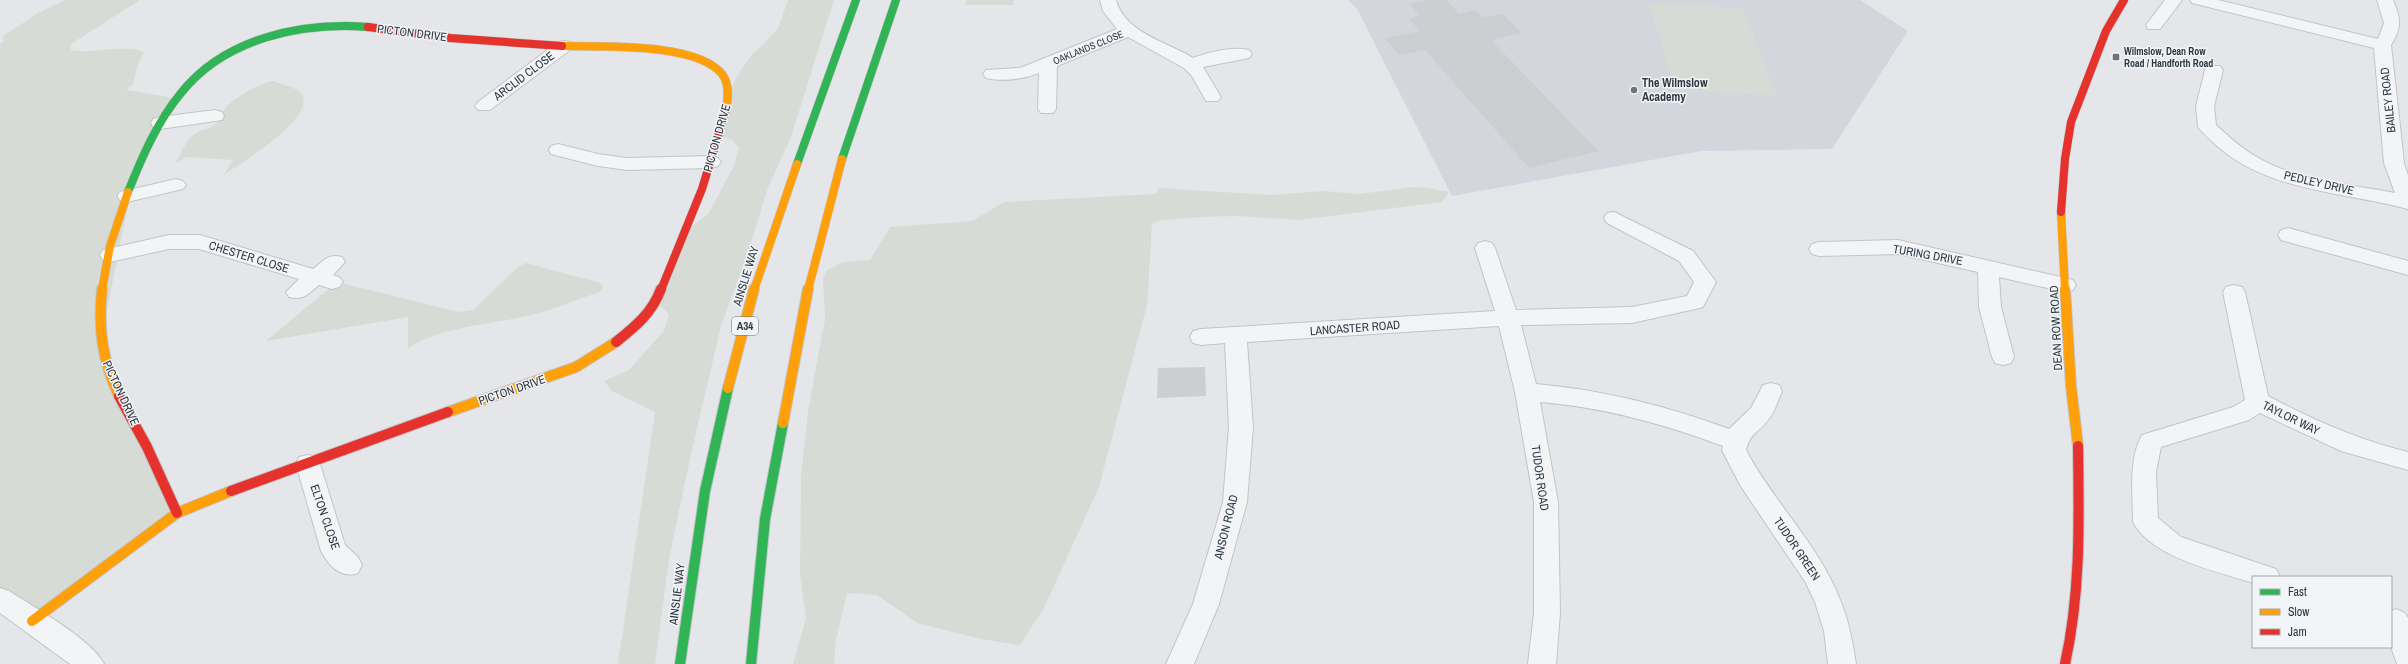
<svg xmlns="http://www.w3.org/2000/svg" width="2408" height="664" font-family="'Archivo Narrow',sans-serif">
	<rect width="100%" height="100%" fill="#e4e6e9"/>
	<!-- built -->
	<path fill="#d3d6dc" d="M1348,0H1860L1908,31L1832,149L1701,151L1452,196L1357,9Z"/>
	<!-- green -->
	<g fill="#d6dcd5">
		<path d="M65,0H140L71,44V50C96,55 121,43 144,52L137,67L133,84L126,90L164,96L175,100L134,175L101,340L177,513L32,621L0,599V44L4,42L3,36L40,12Z"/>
		<path d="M788,0H834L791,137L767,190L748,253L721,326L691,454L669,559L655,664H618L655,412L612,391L604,381L629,370L664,331L669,314L656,302L684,232L708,214L733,168L739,148L733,140L720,136L729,95L736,78L752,54L762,46L778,28Z"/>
		<path d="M967,0H1014L1013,5H965Z"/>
		<path d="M1650,4L1743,8L1776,95L1675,91Z"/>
		<path d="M274,81L298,90C327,112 238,165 224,175L233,160L186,157L175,164C180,156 184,144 191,137C197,131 205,130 213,126C221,121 221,112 227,106C237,97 260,82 274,81Z"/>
		<path d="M1413,187L1428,188L1449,192L1442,202L1299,220L1238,216L1202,217L1161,220L1152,224L1147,305L1099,487L1044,608L1020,645L981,639L917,623L877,595L847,593L836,640L834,664H793L806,618L800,574L801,478L808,411L825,319L823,279L827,270L844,262L870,260L890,227L972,221L1004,202L1156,194L1159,188L1272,195L1324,191L1359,194Z"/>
		<path d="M526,263L600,283L603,287L601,291L594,294C571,302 546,312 522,317C482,326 443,326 408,348V317L266,341L337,282L458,312L473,310L519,266Z"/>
	</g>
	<!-- building -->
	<g fill="#ccced1">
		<path d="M1429,0H1446L1459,14L1475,10L1483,18L1503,14L1522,33L1491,40L1598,151L1529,168L1425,50L1400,55L1385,38L1420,31L1409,19L1420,16L1409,4Z"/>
		<path d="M1205,367L1206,396L1157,398L1158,368Z"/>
	</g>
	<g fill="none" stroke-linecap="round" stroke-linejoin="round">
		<defs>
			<g id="street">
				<path d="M1100,0H1116C1125,33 1167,42 1193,58C1208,52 1233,46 1249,50L1252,54L1249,58L1203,67L1221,97L1218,101H1206L1192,76L1184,68L1128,37L1057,66L1056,109L1053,113H1041L1038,109L1039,73C1023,79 1003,82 986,78L983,74L986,70L1020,68L1117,29L1103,11Z"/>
				<path d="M2165,0H2182L2160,29H2148L2146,25Z"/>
				<path d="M2190,0H2218L2378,39L2384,23L2377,0H2393C2401,18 2402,28 2391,45L2404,163L2408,175V209C2344,192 2270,192 2217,146C2211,140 2203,134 2198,127L2196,106L2205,70L2208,66H2220L2223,70L2214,106L2216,125C2228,136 2241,148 2255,156C2296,181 2348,184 2395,193L2384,163L2374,48L2192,3Z"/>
				<path d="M564,41L570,42L573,46L570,50L490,110H478L475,106L478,102L558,42Z"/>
				<path d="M215,110L222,112L224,116L222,120L160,129L153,127L151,123L153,119L160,117Z"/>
				<path d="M558,144L598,154L627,158L711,156L718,158L721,162L718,166L711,168L627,170L598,166L551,154L549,150L551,146Z"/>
				<path d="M176,179L183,181L186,185L183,189L127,202L120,200L117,196L120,192Z"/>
				<path d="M1614,212L1693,251L1716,282L1703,307L1695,309L1632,323L1521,325L1536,384C1603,390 1667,406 1729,429L1751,408L1763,385L1771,383L1779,385L1782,391C1778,400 1775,412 1768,420C1758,434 1751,431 1746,450C1774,503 1820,546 1841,602C1849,622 1853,643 1856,664H1828L1824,631L1815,602L1806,583L1740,485L1722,450L1723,446C1664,424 1603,407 1540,402L1558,502L1560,613L1556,664H1528L1534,613V502L1515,392L1499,326L1247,342L1253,427L1247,502L1219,604L1194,664H1166L1193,604L1223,502L1229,427L1225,343L1201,345L1193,343L1190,337L1193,331L1201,329L1495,311L1475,248L1478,243L1485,241L1492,243L1495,248L1516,310L1632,307L1687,296L1694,282L1679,261L1607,223L1604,218L1607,213Z"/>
				<path d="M2288,228L2408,261V275L2281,240L2278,235L2281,230Z"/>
				<path d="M169,235H200L313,269C323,261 329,253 342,257L345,262L333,275L339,277L343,282L339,287L332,289L319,285C309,293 303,301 289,297L286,292L299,279L199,249H169L110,262L103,260L100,255L103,250Z"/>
				<path d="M1898,240L2065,278L2073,280L2076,285L2073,290L2065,292L1999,277L2001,307L2014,357L2011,363L2003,365L1995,363L1992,357L1979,307L1978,272L1898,254L1819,256L1812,254L1809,249L1812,244L1819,242Z"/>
				<path d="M2234,285L2242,287L2245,292L2268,396C2313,420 2358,440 2408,452V470L2341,451L2260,413L2249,420L2161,447L2156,472L2158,518L2181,537L2276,569L2280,577H2253V583C2217,571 2152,558 2133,522C2133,494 2128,460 2142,435L2233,407L2245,400L2223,292L2226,287Z"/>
				<path d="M308,455L317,457L320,464L345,545L358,557L362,565L358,573C341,579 329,566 321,551L296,464L299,457Z"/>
				<path d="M0,588L9,591C33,607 93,640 104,664H70L0,613Z"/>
				<path d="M2396,609L2405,613L2408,618V664H2397L2391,647V611Z"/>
			</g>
			<g id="fast-far1">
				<path d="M842,159L896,0"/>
				<path d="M797,164L856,0"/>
				<path d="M128,192C142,157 157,122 181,93C225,38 301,22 368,27"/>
			</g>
			<g id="fast">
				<path d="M680,664L705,491L728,388"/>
				<path d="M751,664L765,519L783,423"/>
			</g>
			<g id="slow-far1">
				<path d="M562,46C601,47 696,42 722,74C730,84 728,99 726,110"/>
				<path d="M2061,212L2065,290"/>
				<path d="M102,290L110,246L128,192"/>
				<path d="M754,290L797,164"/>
				<path d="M808,290L842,159"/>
			</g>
			<g id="slow">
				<path d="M102,289C98,328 102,360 119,396"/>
				<path d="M2065,289L2071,386L2078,446"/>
				<path d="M728,388L754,289"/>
				<path d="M448,412L576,367L616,342"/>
				<path d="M783,423L808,289"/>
				<path d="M32,621L177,513L231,491"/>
			</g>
			<g id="jam-far1">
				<path d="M368,27L450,38L562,46"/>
				<path d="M2061,212L2065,159L2071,122L2106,31L2124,0"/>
				<path d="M661,290L702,189L726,110"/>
			</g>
			<g id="jam">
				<path d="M616,342C636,326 652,313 661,289"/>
				<path d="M119,396L147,447L177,513"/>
				<path d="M231,491L448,412"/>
				<path d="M2065,664C2081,592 2079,519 2078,446"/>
			</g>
		</defs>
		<!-- street casing -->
		<use href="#street" stroke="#c2c4c7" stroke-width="2"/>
		<!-- fast-far1 casing -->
		<use href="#fast-far1" stroke="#c2c4c7" stroke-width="9"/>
		<!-- fast casing -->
		<use href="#fast" stroke="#c2c4c7" stroke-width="12"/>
		<!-- slow-far1 casing -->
		<use href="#slow-far1" stroke="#c2c4c7" stroke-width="9"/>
		<!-- slow casing -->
		<use href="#slow" stroke="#c2c4c7" stroke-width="12"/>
		<!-- jam-far1 casing -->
		<use href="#jam-far1" stroke="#c2c4c7" stroke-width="9"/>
		<!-- jam casing -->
		<use href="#jam" stroke="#c2c4c7" stroke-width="12"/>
		<!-- street -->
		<use href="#street" fill="#f3f4f5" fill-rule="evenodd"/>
		<!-- fast-far1 -->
		<use href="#fast-far1" stroke="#30b455" stroke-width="8"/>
		<!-- fast -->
		<use href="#fast" stroke="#30b455" stroke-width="10"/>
		<!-- slow-far1 -->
		<use href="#slow-far1" stroke="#ff9f0a" stroke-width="8"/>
		<!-- slow -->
		<use href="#slow" stroke="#ff9f0a" stroke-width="10"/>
		<!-- jam-far1 -->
		<use href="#jam-far1" stroke="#e5322d" stroke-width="8"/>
		<!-- jam -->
		<use href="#jam" stroke="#e5322d" stroke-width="10"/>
	</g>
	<!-- markers -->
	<g fill="#6c747c" stroke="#f2f5f7" stroke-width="1.5">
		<rect x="2112" y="53" width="8" height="8" rx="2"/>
		<circle cx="1634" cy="90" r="4"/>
	</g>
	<g text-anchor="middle" stroke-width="3" stroke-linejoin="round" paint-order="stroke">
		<!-- far-street labels -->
		<g font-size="10" fill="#2c3641" stroke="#f2f5f7">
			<text transform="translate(1088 47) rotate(-22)" y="4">OAKLANDS CLOSE</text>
		</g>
		<!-- far-poi labels -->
		<g font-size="10" font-weight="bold" fill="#2c3641" stroke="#f2f5f7" text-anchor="start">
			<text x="2124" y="55">Wilmslow, Dean Row<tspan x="2124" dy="12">Road / Handforth Road</tspan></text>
		</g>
		<!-- shield labels -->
		<rect fill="#f2f5f7" stroke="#676f78" stroke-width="1" x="732" y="317" width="26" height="18" rx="3"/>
		<g font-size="11" font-weight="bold" fill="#2c3641">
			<text x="745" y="330">A34</text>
		</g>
		<!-- street labels -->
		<g font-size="12" fill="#2c3641" stroke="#f2f5f7">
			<text transform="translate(412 33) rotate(7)" y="4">PICTON DRIVE</text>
			<text transform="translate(524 76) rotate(-37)" y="4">ARCLID CLOSE</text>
			<text transform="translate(2388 100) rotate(-96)" y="4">BAILEY ROAD</text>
			<text transform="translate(717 138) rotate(-74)" y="4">PICTON DRIVE</text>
			<text transform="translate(2319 183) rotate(13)" y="4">PEDLEY DRIVE</text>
			<text transform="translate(1928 255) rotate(10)" y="4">TURING DRIVE</text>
			<text transform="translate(249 257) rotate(17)" y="4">CHESTER CLOSE</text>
			<text transform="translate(746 276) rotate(-73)" y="4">AINSLIE WAY</text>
			<text transform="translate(1355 328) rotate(-4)" y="4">LANCASTER ROAD</text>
			<text transform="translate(2056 328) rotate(-93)" y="4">DEAN ROW ROAD</text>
			<text transform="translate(512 390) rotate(-19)" y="4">PICTON DRIVE</text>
			<text transform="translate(121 393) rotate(65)" y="4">PICTON DRIVE</text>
			<text transform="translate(2291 418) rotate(26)" y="4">TAYLOR WAY</text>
			<text transform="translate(1540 478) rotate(82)" y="4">TUDOR ROAD</text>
			<text transform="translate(325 517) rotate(71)" y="4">ELTON CLOSE</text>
			<text transform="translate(1226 527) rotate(-76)" y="4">ANSON ROAD</text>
			<text transform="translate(1797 549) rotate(56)" y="4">TUDOR GREEN</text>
			<text transform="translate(677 594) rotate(-83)" y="4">AINSLIE WAY</text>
		</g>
		<!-- poi labels -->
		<g font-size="12" font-weight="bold" fill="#2c3641" stroke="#f2f5f7" text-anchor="start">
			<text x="1642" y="87">The Wilmslow<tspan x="1642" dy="14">Academy</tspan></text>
		</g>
	</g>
	<!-- legend -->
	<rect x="2252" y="576" width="140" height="72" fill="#f2f5f7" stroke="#a3a9ae"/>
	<rect x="2260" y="589" width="20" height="6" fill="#30b455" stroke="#a3a9ae"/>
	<text x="2288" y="596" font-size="12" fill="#2c3641">Fast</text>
	<rect x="2260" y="609" width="20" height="6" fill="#ff9f0a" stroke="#a3a9ae"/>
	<text x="2288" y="616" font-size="12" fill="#2c3641">Slow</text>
	<rect x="2260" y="629" width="20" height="6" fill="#e5322d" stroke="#a3a9ae"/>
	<text x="2288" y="636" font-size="12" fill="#2c3641">Jam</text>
</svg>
